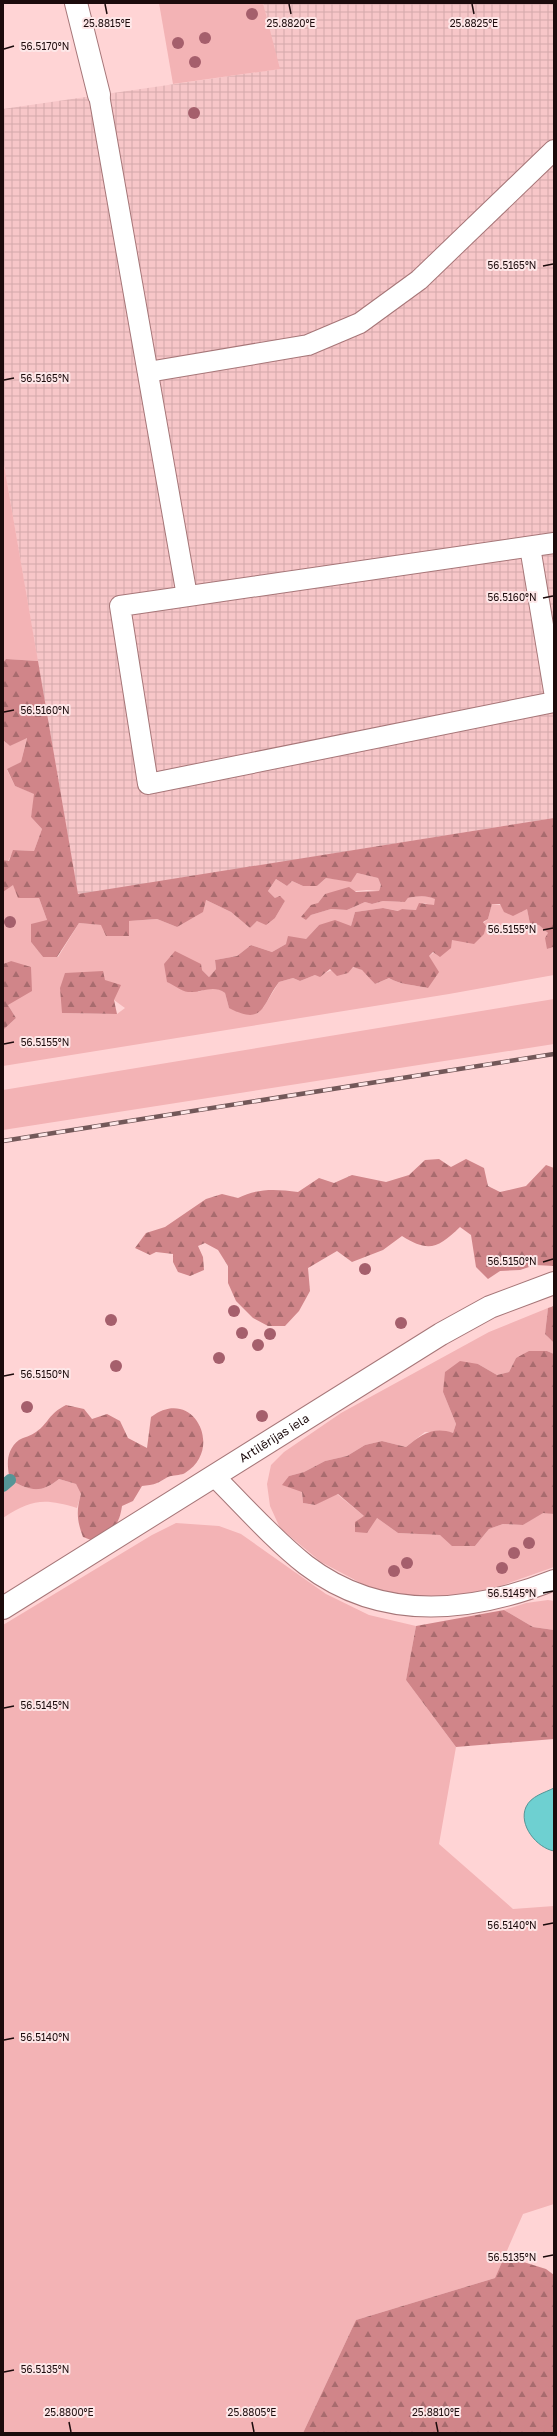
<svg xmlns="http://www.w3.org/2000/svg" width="557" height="2436" font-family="'Golos Text',sans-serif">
	<defs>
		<pattern id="industrial-grid" width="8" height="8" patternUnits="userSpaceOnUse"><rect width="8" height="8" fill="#f7c6c8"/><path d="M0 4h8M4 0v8" fill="none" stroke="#d3a9ab"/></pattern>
		<pattern id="forest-firs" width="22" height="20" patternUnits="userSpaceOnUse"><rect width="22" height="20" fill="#d08589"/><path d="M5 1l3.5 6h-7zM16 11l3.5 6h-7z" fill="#a86b6e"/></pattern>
	</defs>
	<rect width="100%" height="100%" fill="#ffd4d5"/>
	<!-- industrial -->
	<path fill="url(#industrial-grid)" d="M263,3H554V818L78,895L3,459V109L279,69Z"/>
	<!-- grass -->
	<g fill="#f3b3b5" fill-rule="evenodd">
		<path d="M159,3H263L280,69L173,84Z"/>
		<path d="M3,459L38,661L6,659L3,662Z"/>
		<path d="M27,737L21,762L7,770L15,786L35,794L31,817L42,829L34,851L14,850L8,861L3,860V740L10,746Z"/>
		<path d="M357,873L378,878L381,885L379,891L367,890L325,894L318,903L301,917L306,920L311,915L331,909L347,910L365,902L372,904L383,901L405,902L408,898C418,896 426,895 436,899L434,906L424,903L416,910L402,909L399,911L383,908L355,912L351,926L319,925L306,939L286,944L272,952L251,945L237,956L215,960L216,969L209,977L202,970L198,992C209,988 216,986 225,993L229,1008H263L279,982L293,978L300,981L315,975L320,976C330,969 349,963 362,970C367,973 371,980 375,984L389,978C400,985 415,985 428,988L429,956L452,940H465L488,919L492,904L527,909L530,924H539L548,933L547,949L554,947V975L449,994L3,1066V1030L16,1018L8,1005L11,961L3,964V892L13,884L39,898L47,920L31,942L43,957H58L79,923L102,925L107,936H129V921L157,919L177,927L206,900L231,912L250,928L257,921L275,918L285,901L275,898L268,891L276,879L287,886L292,881L303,886H317L326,878L351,881ZM114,1000L125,1008L117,1014L62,1013Z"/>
		<path d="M554,999V1044L3,1130V1090Z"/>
		<path d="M548,1308L545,1334L554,1343V1354L547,1351L516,1358L509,1372L497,1375L478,1364L443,1392L456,1424L453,1433L425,1432L406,1447L382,1441L365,1445L347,1456L325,1461L304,1472L289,1476L302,1492L303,1503L314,1505L337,1494L364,1516L377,1518L398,1533L440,1535L475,1546L489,1529L503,1524L523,1525L543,1512L554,1514V1567L495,1588L448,1597L408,1596L372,1589L321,1562L280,1528L270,1506L267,1484L271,1465L284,1452L341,1413L489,1332Z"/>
		<path d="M59,1479L76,1484L81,1494L77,1508C45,1498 31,1499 3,1518V1486L10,1480C31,1491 40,1494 59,1479Z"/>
		<path d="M176,1523L219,1526L241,1534L326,1594L369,1615L416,1626L406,1680L456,1747L439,1844L513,1909L554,1906V2204L523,2214L495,2278L356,2320L303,2433H3V1625L152,1535Z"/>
		<path d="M548,1600L554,1601V1630L533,1627L504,1610L526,1603Z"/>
	</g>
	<!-- forest -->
	<g fill="url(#forest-firs)">
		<path d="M6,659L38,661L78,894L554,818V947L547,949L545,938L548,933L539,925L530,924L527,909L513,916L504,912L500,904H492L488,919L483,922L486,926L484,934L474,944L452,940L451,948L440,957L433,952L429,956L439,972L428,988C415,985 400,985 389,978L375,984L362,970L353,967L348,973L337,976L330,969L320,977L315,975L300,981L293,978L279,982C261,1006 264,1026 229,1008L225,993C213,984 202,993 188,992C181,991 174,985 167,982L164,964L175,951L201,964L202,970L209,977L216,969L215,960L237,956L251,945L272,952L286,944L288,936L306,939L319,925L335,920L351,926L355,912L383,908L398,911L402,909L416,910L419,903L434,905L435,899C426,895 418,896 408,898L405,902L383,901L372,904L365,902L347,910L331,909L311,915L306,920L301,917L311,905L318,903L325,894L349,887L356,892L379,891L381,885L378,878L357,873L351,882L326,878L317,886H303L292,881L287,886L276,879L268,891L275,898L280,896L285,901L275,918L266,925L257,921L250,928L231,912L206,900L203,912L177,927L157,919L129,921V936H106L101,925L79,923L57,957H43L31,942V924L47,920L39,898H18L13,885L3,892V860L9,861L13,850L34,851L42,829L31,817L34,794L15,786L7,769L21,762L27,738L10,746L3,740V662Z"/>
		<path d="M11,961L31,967L32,991L8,1005L16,1018L3,1030V964Z"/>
		<path d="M103,971L105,980L121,985L114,1000L117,1014L62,1013L60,988L65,973Z"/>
		<path d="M439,1159L451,1167L466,1159L484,1168L488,1186L500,1192L526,1186L546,1165L554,1168V1266L535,1265L520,1270L500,1271L488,1279L476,1267L471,1235L460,1227C438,1248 429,1253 402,1236L383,1250L352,1262L337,1251L308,1268L310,1291L299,1311L285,1326H268L253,1318L236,1301L228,1283V1266L218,1250L205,1243L198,1246L203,1257L204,1270L190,1276L178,1272L173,1262V1254L156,1252L150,1255L135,1248L146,1233L165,1227L206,1199L222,1194L238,1198C258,1188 276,1189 298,1192L319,1178L334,1183L352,1175L386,1182L409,1175L425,1160Z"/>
		<path d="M554,1306V1343L545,1334L548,1308Z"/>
		<path d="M529,1351H547L554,1354V1514L543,1513L523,1525L503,1524L489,1529L475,1546H452L440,1535L398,1533L377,1518L367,1533L355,1532V1522L364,1516L338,1494L315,1505L303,1503L302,1492L282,1485L289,1476L304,1472L325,1461L347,1456L365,1445L382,1441L406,1447C421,1435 433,1426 453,1433L456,1424L443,1392L445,1372L460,1361L478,1364L497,1375L509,1372L516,1358Z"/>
		<path d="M66,1405L84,1409L92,1419L107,1414L120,1421L128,1438L147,1448L151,1417C193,1385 225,1449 185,1473C182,1475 175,1475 171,1476C166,1477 162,1481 157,1483C153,1485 147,1485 142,1486L133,1501L122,1506C119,1528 110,1533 91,1540L83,1537C77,1521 76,1511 81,1494L76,1484L59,1479C40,1494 31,1491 10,1480C7,1466 5,1451 19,1440C24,1437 31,1436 36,1432C49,1423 48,1414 66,1405Z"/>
		<path d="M504,1610L533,1627L554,1630V1739L456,1747L406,1680L416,1626Z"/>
		<path d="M517,2260L546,2269L554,2275V2433H303L356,2320L495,2278L502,2262Z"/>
	</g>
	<!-- water -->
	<path fill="#6ed0d1" stroke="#559596" d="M554,1788V1851C537,1848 518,1825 526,1807C531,1796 544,1793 554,1788Z"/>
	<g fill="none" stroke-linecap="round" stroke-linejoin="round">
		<!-- stream -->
		<path stroke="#559596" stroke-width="12" d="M3,1486L10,1480"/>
		<defs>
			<g id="service">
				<path d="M99,95L187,596"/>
				<path d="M148,372L308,345L360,323L419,280L554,150"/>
				<path d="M554,543L120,606L148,784L554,702"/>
				<path d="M530,547L554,691"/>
				<path d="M214,1476C244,1506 273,1539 306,1565C382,1623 471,1613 554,1580"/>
			</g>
			<path id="minor" d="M76,3L99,95"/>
			<g id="tertiary">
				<path id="s1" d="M3,1608L441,1334L490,1307L554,1283"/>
			</g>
		</defs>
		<!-- service casing -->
		<use href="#service" stroke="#a67678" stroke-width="22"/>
		<!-- minor casing -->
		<use href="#minor" stroke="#a67678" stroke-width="24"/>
		<!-- tertiary casing -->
		<use href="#tertiary" stroke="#a67678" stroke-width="24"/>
		<!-- service -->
		<use href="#service" stroke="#fff" stroke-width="20"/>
		<!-- minor -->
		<use href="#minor" stroke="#fff" stroke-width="22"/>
		<!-- tertiary -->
		<use href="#tertiary" stroke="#fff" stroke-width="22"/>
		<defs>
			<path id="rail" d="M3,1141L554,1054"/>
		</defs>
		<!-- rail casing -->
		<use href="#rail" stroke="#735859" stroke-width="4.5"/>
		<!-- rail -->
		<use href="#rail" stroke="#fde7e8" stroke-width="3" stroke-dasharray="9" stroke-linecap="butt"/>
	</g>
	<!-- trees -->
	<g fill="#a55f6c">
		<circle cx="252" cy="14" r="6"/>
		<circle cx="205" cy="38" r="6"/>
		<circle cx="178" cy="43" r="6"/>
		<circle cx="195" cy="62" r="6"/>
		<circle cx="194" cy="113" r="6"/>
		<circle cx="10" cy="922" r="6"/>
		<circle cx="365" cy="1269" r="6"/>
		<circle cx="234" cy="1311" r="6"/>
		<circle cx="111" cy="1320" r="6"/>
		<circle cx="401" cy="1323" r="6"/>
		<circle cx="242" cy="1333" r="6"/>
		<circle cx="270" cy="1334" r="6"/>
		<circle cx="258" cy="1345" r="6"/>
		<circle cx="219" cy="1358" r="6"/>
		<circle cx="116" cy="1366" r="6"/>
		<circle cx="27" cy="1407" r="6"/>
		<circle cx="262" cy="1416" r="6"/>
		<circle cx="529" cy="1543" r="6"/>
		<circle cx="514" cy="1553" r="6"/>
		<circle cx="407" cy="1563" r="6"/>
		<circle cx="502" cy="1568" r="6"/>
		<circle cx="394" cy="1571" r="6"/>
	</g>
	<!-- ticks -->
	<path fill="none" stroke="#1c0b0c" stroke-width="1.5" d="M105,4L107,14M289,4L291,14M472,4L474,14M4,49L14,46M543,266L553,264M4,380L14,378M543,598L553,596M4,712L14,710M543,930L553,928M4,1044L14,1042M543,1262L553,1259M4,1376L14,1374M543,1593L553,1591M4,1708L14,1706M543,1925L553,1923M4,2040L14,2038M543,2257L553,2255M4,2372L14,2370M69,2422L71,2432M252,2422L254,2432M436,2422L438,2432"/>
	<g text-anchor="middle" stroke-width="4" stroke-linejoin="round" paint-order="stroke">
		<!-- street labels -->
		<g font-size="12" fill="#1c0b0c" stroke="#fde7e8">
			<text dy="4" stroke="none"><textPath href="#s1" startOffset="320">Artilērijas iela</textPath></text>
		</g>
	</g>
	<g font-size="10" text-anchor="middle" fill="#1c0b0c" stroke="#fde7e8" stroke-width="4" stroke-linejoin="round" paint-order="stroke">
		<text x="107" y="27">25.8815°E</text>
		<text x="291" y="27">25.8820°E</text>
		<text x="474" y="27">25.8825°E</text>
		<text x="45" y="50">56.5170°N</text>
		<text x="512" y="269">56.5165°N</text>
		<text x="45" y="382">56.5165°N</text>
		<text x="512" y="601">56.5160°N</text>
		<text x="45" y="714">56.5160°N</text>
		<text x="512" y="933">56.5155°N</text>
		<text x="45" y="1046">56.5155°N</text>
		<text x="512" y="1265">56.5150°N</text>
		<text x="45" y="1378">56.5150°N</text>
		<text x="512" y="1597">56.5145°N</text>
		<text x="45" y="1709">56.5145°N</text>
		<text x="512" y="1929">56.5140°N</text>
		<text x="45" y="2041">56.5140°N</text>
		<text x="512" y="2261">56.5135°N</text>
		<text x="45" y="2373">56.5135°N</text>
		<text x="69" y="2416">25.8800°E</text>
		<text x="252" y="2416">25.8805°E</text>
		<text x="436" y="2416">25.8810°E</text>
	</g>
	<!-- border -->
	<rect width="557" height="2436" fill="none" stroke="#1c0b0c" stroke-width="8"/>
</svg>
